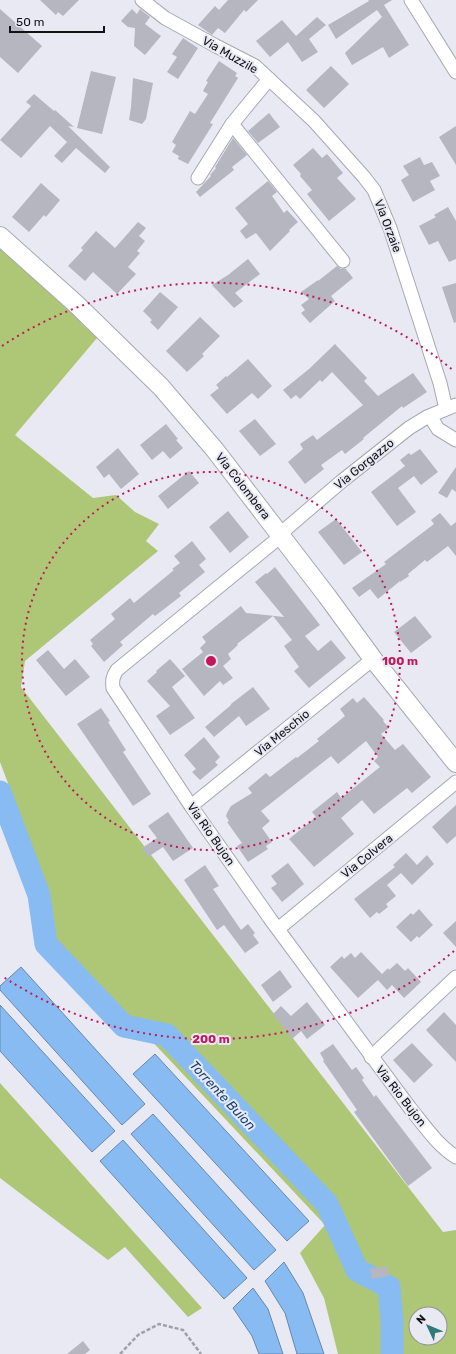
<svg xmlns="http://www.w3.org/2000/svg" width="456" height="1354" font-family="Rubik,sans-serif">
	<rect width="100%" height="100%" fill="#e9e9f4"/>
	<!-- green -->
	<g fill="#aec776" fill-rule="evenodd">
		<path d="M0,248L14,261L58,296L73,310L81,323L97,338L15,435L93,498L116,495L135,512L159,524L146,541L158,551L25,661L21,687L443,1232L456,1230V1354H338L324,1298L300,1253L325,1225L147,1036L121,1032L48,961L14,799L0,762ZM416,1314H440V1338H416Z"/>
		<path d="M0,1083L202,1308L188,1317L125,1247L108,1260L0,1178Z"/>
	</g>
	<!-- water -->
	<g fill="#88bbf2" stroke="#6488b0">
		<path d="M21,967L145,1104L122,1125L0,990V986Z"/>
		<path d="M0,1005L115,1131L92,1152L0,1051Z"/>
		<path d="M155,1054L309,1221L287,1241L133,1074Z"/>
		<path d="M153,1114L276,1250L254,1270L131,1134Z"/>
		<path d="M123,1140L247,1278L224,1299L100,1161Z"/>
		<path d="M284,1262L303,1293L324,1354H297L285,1313L265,1281Z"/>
		<path d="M253,1288L268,1309L283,1354H259L252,1336L233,1308Z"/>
	</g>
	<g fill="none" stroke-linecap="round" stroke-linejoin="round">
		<!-- river -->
		<path stroke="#88bbf2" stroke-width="23" d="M0,792L39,895L46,944L124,1026L167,1035L327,1204L357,1270L389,1287L392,1320V1354"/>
	</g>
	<!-- building -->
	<g fill="#b6b6c0">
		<path d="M40,0H79L63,16L58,12L56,15Z"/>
		<path d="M228,0H258L246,12L244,10L225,33L218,28L212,35L198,25L215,6L219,10Z"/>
		<path d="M368,0H392L384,5L409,45L389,58L383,47L352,65L345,53L382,17L377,10L336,39L328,25L369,1Z"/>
		<path d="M0,9L42,46L18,73L0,57Z"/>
		<path d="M132,9L137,14L140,9L150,17L145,24L161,36L145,55L134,46L135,28L128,27L121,21Z"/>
		<path d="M317,17L326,25L309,39L318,52L302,62L288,42L270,57L256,41L282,20L296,36Z"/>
		<path d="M183,38L198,48L178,79L167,72L177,57L172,54Z"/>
		<path d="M219,61L237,73L235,76L238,78L210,123L213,124L188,164L178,159L179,156L172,152L176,145L172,142L190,111L195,114L208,94L203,91L208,82L206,81Z"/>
		<path d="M331,66L349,84L324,108L306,90Z"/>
		<path d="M91,71L116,77L102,134L77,128Z"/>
		<path d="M133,78L153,83L146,119L142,124L129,120L131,107Z"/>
		<path d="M34,94L54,111L55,110L74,127L68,126L110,167L105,173L76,148L62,163L54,156L67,142L50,126L21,158L0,140L31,106L26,102Z"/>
		<path d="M269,113L280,127L258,143L248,131Z"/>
		<path d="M456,126V165L439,137Z"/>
		<path d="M233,138L247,155L232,167L234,170L200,197L196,192L211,176L210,175L216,168L215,167Z"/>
		<path d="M313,148L322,158L327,154L343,173L337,178L356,199L329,221L307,194L312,190L300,176L301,174L293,165Z"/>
		<path d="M420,157L424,165L432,162L440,176L430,181L435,190L413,202L401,180L409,175L403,166Z"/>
		<path d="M268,181L277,192L272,196L284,213L287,210L298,222L289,230L290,231L270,251L256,233L246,239L240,231L248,224L235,208Z"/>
		<path d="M41,183L60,200L46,217L44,215L29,232L12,217Z"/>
		<path d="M448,207L456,221V259L449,262L438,241L429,245L419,226L436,217L434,215Z"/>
		<path d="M138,222L146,228L139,236L145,241L137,251L140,253L128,267L136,274L117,294L93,272L85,281L68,266L83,250L81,248L96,231L115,248Z"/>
		<path d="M248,259L260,274L235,293L243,301L234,308L212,285L228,275Z"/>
		<path d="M337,266L341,269L345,268L353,278L331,296L335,301L310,323L301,313L305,310L301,305L309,299L301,292L318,280V281Z"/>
		<path d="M456,283V322L454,323L442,287Z"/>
		<path d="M160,292L178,307L158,330L150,322L152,320L143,311Z"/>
		<path d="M200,317L220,336L202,354L204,356L187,372L166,351Z"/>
		<path d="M335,344L367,378L364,381L378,396L413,373L427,392L403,408L402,406L363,438L364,439L345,454L342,450L321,465L324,469L305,484L288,462L303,449L300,444L313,435L317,440L363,405L332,372L322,382L320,380L300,399L296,395L291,399L283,390L309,369Z"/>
		<path d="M248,359L272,386L258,399L252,393L227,414L210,395L219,388L216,385L226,376L227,377Z"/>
		<path d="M255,419L276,444L260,456L239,431Z"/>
		<path d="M166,424L178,439L176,440L183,448L170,459L163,451L152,460L140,445Z"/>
		<path d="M118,448L139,474L121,489L109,474L104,478L96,467Z"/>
		<path d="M420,449L438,472L421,485L414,476L398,488L416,512L397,526L371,492L405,466L400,460L409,453L411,455Z"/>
		<path d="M456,467V492L452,489L447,498L438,493Z"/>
		<path d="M189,471L199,483L168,509L158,496Z"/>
		<path d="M228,511L249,537L230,553L209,527Z"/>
		<path d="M440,513L451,526L456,522V556L448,546L427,562L425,560L408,574L409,576L400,582V581L378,599L370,589L359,597L352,588L386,564L384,562L434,524L431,520Z"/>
		<path d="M336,519L362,552L344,565L318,532Z"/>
		<path d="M192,541L206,559L199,565L205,572L179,593L181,596L155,616L153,614L120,642L123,645L104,662L91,646L93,644L90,640L115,619L111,614L130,598L134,603L174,570L172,569L180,563L174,556Z"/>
		<path d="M275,567L320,625L305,636L318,651L331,640L346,658L309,688L294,671L299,667L284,646L292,640L273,616L237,644L238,645L228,654L231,659L223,666L233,678L223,685L220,681L204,696L182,669L203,652L200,648L206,642L202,637L241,606L246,613L284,617L255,582L266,573L267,574Z"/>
		<path d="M415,616L432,637L411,653L394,632Z"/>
		<path d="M48,650L64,669L75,659L90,677L66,696L36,660Z"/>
		<path d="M170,659L185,676L172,687L195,718L170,735L156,716L170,706L147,681L157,672L156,671Z"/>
		<path d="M253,687L270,709L246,726L239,716L214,737L205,727L231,705V704Z"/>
		<path d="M364,697L384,720L383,721L389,728L381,734L395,750L403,744L431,777L412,793L407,788L374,814L362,800L341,818L354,834L314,867L289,839L316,817L312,812L337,792L341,798L380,767L374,761L378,757L366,741L338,764L331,756L261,811L270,821L262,828L272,842L266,846L268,849L248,862L237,846L242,843L227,822L229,821L226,816L227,813L231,806L252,793L248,788L266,773L270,777L296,757L297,758L319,741L317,739L345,716L340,709L353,698L357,703Z"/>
		<path d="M101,708L110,721L108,722L126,750L123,752L151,794L133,806L77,724Z"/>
		<path d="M204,737L220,757L215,762L218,765L200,780L192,772L196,769L184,755Z"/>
		<path d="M456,805V836L447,844L432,827Z"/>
		<path d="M168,812L193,848L173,861L163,847L148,857L142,848L157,838L148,826Z"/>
		<path d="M406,853L417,865L427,855L434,864L412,885L401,873L387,885L396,896L386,904L388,907L379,914L377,912L370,918L354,899L395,867L393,865Z"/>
		<path d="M288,863L304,884L282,902L271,888L277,884L271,876Z"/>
		<path d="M205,865L219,886L213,889L241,930L248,924L255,933L253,935L259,943L245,953L224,925L217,930L184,880Z"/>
		<path d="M419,909L433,925L419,938L417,936L411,942L396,927L411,913L413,915Z"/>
		<path d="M456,921V947L443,933Z"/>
		<path d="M361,952L382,974L388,968L389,970L397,963L405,971L408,968L421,982L404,998L392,985L387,990L378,980L358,998L330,967L342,956L344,959L351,953L355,958Z"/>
		<path d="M280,970L292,987L273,1002L261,985Z"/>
		<path d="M307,1002L325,1025L307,1039L301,1031L292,1039L273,1014L281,1006L291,1016Z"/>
		<path d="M444,1012L456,1025V1062L426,1030Z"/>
		<path d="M412,1043L433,1065L414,1083L393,1060Z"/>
		<path d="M333,1044L352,1070L356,1067L364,1078L362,1080L374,1097L376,1095L432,1168L408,1186L354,1112L357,1110L323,1061L324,1060L320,1053Z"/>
		<path d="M387,1266L389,1276L372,1279L370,1269Z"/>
		<path d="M83,1341L90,1350L85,1354H67Z"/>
	</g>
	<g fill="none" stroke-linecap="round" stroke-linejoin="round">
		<defs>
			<g id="street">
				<path d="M142,0L165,18L216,46L255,66L314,121L364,177L374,190L390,228L440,383L446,409"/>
				<path d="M411,0L456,72"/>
				<path d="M232,124L343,261"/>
				<path d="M198,178L232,124L269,79"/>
				<path d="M456,405L427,417L409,428L342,481L287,528L281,536L117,670C113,676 112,680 113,688L191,806L271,920L410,1108C424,1125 437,1145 456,1157"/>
				<path d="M430,416L438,429L456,440"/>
				<path d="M191,806L373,659"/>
				<path d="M278,929L456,782"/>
				<path d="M371,1057L456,977"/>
			</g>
			<path id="secondary" d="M0,236L76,304L161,387L215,450L327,596L373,659L456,763"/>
		</defs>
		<!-- street casing -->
		<use href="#street" stroke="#a8a8b2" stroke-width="15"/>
		<!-- secondary casing -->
		<use href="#secondary" stroke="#a8a8b2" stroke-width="20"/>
		<!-- path -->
		<path stroke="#a0a0a9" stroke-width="2.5" stroke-dasharray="4 2" stroke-linecap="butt" d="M120,1354L138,1335L159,1324L183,1330L201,1354"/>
		<!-- street -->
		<use href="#street" stroke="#fff" stroke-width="13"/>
		<!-- secondary -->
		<use href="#secondary" stroke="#fff" stroke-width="18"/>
	</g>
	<!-- distance rings -->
	<g fill="none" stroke="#c2185b" stroke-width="2" stroke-dasharray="2 4">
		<circle cx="211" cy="661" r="189"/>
		<path d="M454 951A378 378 0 0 1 2 976M2 346A378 378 0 0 1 454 371"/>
	</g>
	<g text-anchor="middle" stroke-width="4" stroke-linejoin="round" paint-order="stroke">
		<!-- street labels -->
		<g font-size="12" fill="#111215" stroke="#e9e9f4">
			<text transform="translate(230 55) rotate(30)" y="4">Via Muzzile</text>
			<text transform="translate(388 226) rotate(69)" y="4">Via Orzaie</text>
			<text transform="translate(364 464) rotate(-39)" y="4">Via Gorgazzo</text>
			<text transform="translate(243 486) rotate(52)" y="4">Via Colombera</text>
			<text transform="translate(282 733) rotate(-39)" y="4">Via Meschio</text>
			<text transform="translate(211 834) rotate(55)" y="4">Via Rio Bujon</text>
			<text transform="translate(367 856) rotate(-39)" y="4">Via Colvera</text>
			<text transform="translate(401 1096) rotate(52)" y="4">Via Rio Bujon</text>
		</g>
		<!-- water labels -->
		<g font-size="13" font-style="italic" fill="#13416d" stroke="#e9e9f4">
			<text transform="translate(223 1095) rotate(47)" y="5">Torrente Buion</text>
		</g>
	</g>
	<circle cx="211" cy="661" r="6" fill="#c2185b" stroke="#e9e9f4" stroke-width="2"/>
	<g font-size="12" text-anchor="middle" font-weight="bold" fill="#c2185b" stroke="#e9e9f4" stroke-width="4" stroke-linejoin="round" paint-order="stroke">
		<text x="400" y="665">100 m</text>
		<text x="211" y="1043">200 m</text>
	</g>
	<!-- north arrow -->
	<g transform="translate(428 1326) rotate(314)"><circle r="19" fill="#e9e9f4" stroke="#93939b"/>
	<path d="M0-3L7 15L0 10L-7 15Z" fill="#307979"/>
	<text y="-6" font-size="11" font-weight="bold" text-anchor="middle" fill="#111215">N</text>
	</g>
	<!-- scale -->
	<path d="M10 26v6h94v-6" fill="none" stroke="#111215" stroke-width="2"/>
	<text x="16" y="26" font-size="12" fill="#111215" stroke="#e9e9f4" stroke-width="3" paint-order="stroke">50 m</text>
</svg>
